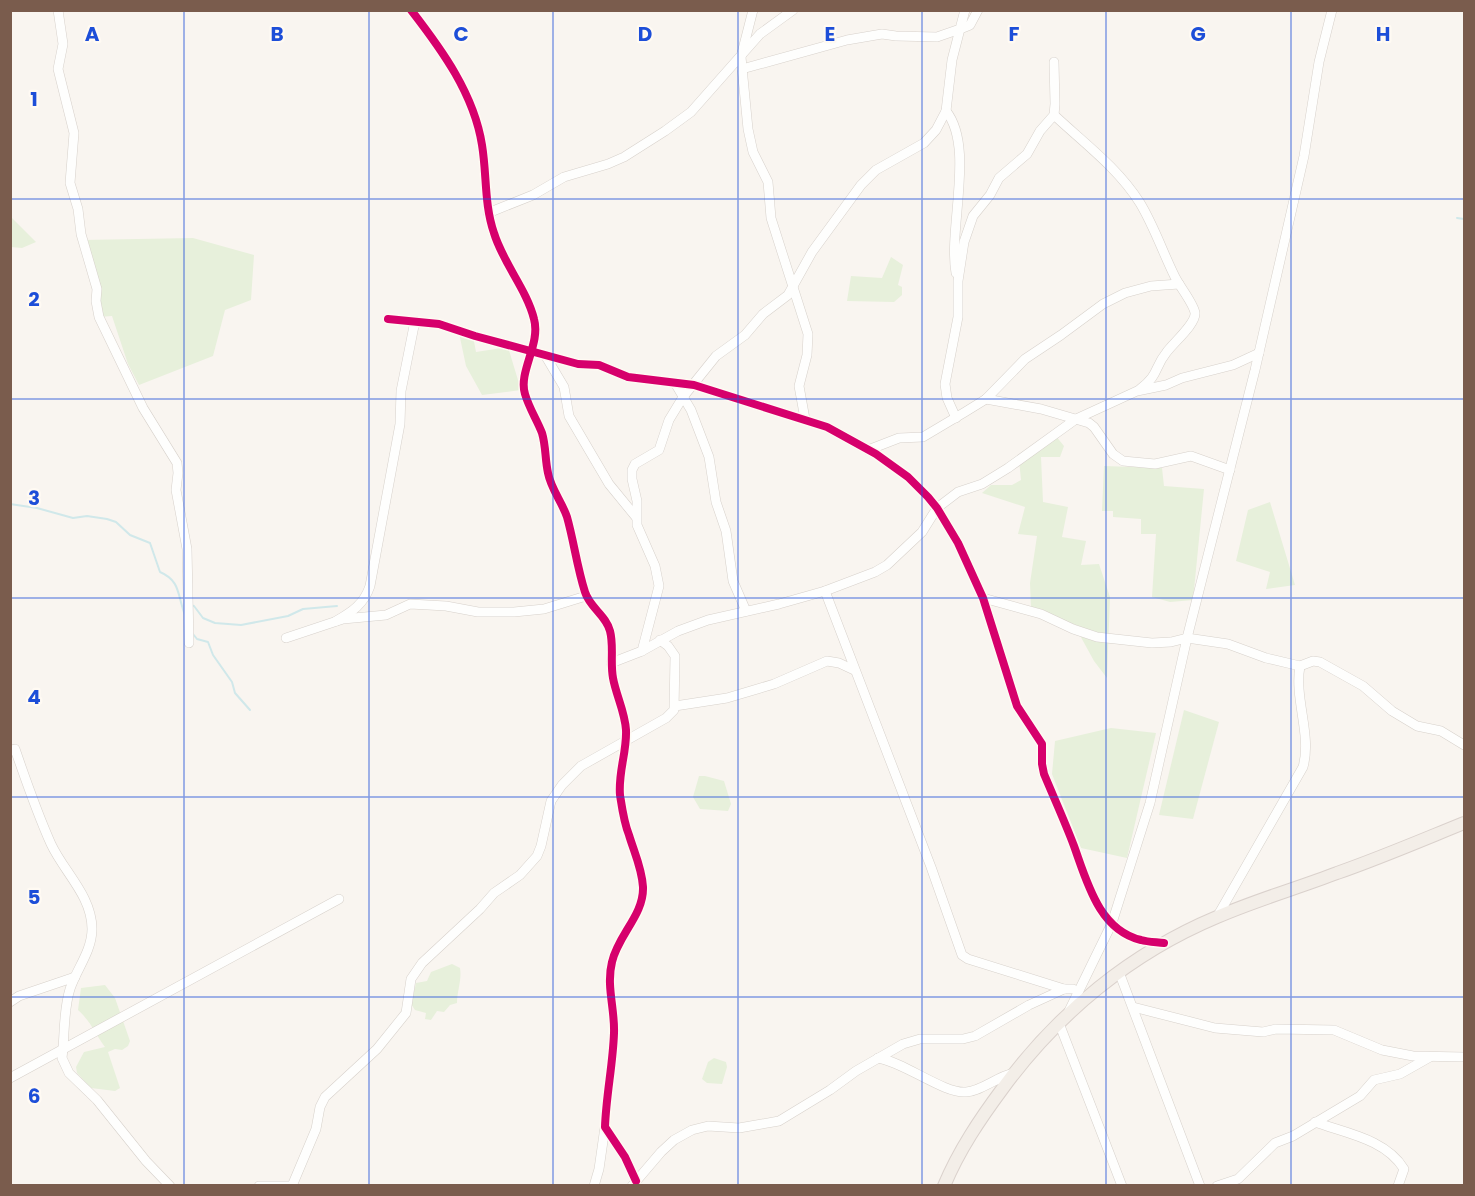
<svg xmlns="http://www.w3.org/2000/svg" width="1475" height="1196" font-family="Poppins,sans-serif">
	<rect width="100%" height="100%" fill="#f9f5f0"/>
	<!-- green -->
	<g fill="#e7f0db">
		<path d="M11,217L36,242L22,248L11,247Z"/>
		<path d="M193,238L254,255L251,300L225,310L213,356L139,385L128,364L112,316L99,317L82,240Z"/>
		<path d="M891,257L903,265L898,285L902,287V295L894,302L847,301L851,276L882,278Z"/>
		<path d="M459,333L473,336L476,352L508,347L521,390L482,395L466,366Z"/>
		<path d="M1055,435L1064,446L1060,457H1041L1043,502L1068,507L1062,537L1086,541L1081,565L1099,564L1110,597L1107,678L1094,661L1077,630L1031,609L1030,583L1037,536L1018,534L1025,507L982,493L991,485H1012L1021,480L1019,460Z"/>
		<path d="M1104,466L1162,468L1164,486L1204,489L1193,600L1170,602L1152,597L1156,534H1141V519L1113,517V511H1102Z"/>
		<path d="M1270,502L1295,585L1266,589L1270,572L1236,561L1248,510Z"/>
		<path d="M1184,710L1219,722L1193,819L1159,815Z"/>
		<path d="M1111,728L1156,733L1127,858L1081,848L1052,774L1055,741Z"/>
		<path d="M699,776H705L724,781L731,804L728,811L700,809L693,797Z"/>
		<path d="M452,964L460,968C462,980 457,991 457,1003L450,1005L444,1012L437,1011L431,1020L425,1019L426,1013L415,1010L411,1004L416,983L427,981L431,972Z"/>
		<path d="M105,985L115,998L130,1041L128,1046L122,1050L115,1049L108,1052L120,1088L115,1091L91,1088L77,1073L76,1067L84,1052L105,1047C94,1032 92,1023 78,1010L81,988Z"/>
		<path d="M714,1058L726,1062L727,1067L722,1084L707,1083L702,1079L708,1062Z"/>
	</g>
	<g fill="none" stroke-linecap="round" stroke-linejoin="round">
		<!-- stream -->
		<g stroke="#d0e8ea" stroke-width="2">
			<path d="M1457,218L1464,219"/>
			<path d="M10,504L37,508L73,518L87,516L107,519L116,522L130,535L150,543L160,572C181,581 177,595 185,615"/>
			<path d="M190,605L194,606L203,618L215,623L241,625L288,616L303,609L337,606"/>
			<path d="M193,634L197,639L208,642L213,655L232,682L235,693L250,710"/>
		</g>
		<defs>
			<g id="minor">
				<path d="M58,10L63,44L58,69L74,133L70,183L78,209L81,234L97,289L96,301L99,317L143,408L177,463L178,473L176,490L187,549L189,643"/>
				<path d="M411,10C442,50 474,94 482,145C487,175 484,204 494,233C503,263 527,290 534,319C541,344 518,372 525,394C529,408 537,420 542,433C546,446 545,460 548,473C551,489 562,502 567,517C574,542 577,567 585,592C590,608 606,615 610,631C614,646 610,662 613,678C616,695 625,712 626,730C627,752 618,772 620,795C622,808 624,823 629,835C634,852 642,868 643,887C644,915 618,935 612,962C606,986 615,1009 614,1033C613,1064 606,1096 605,1127L625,1157L636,1181"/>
				<path d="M753,10L741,57L748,129L753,152L768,182L771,218L808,334L807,355L799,386L805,419"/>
				<path d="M742,69L847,40L882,34L896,36L937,37L960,29L965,10"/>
				<path d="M946,111C975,147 948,228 956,273"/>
				<path d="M1054,115C1084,143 1118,168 1140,203C1154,226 1163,253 1175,277C1180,287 1194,304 1195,313C1196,324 1173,343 1166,353C1154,368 1159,375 1140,389"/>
				<path d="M488,213L533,195L564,177L608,164L624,157L665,131L691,112L760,34L793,10"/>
				<path d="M388,319L439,324L475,336L578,364L599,365L628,377L694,385L827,427L876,454L908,477L928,497L937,508L958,543L983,598L1017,706L1042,744V764L1044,774C1054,798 1065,822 1074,846C1087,882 1099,930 1141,940C1148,942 1156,942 1164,943"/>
				<path d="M545,355L564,387L569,416L609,484L636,517"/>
				<path d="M675,383L691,410L709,457L716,502L726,531L733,581L746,611"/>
				<path d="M986,399L1041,409L1089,423L1094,427L1113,454L1123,461L1155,464L1191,456L1230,470"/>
				<path d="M956,418L947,398L945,384L958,317V281L964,242L973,216L990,195L999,178L1027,154L1040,131L1054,115L1055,104L1054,62"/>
				<path d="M868,450L899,438L923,437L965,412L986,399L1025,359L1061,335L1103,304L1125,293L1151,286L1179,284"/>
				<path d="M983,598L1041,614L1073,629L1097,637L1152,643L1171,642L1187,638L1228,644L1266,658L1300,666L1313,661L1320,662L1363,686L1392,711L1417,726L1441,731L1464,745"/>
				<path d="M336,621C352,612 364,604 370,586L400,424L401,391L415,321"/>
				<path d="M286,638L343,619L386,615L410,604L446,606L478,612H514L544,609L586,596"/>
				<path d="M642,651L678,631L708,620L779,604L825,591"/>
				<path d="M611,663L642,651L659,586L655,566L637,525V501L632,479V470L635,464L659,450L669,420L683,397L716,356L745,335L763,314L788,295L812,252L861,185L876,170L924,143L936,130L946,111L952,60L960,29L970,25L978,10"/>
				<path d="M675,706L727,698L774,684L827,661L839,663L854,670"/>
				<path d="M10,751L15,749C26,781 37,813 51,844C64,872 92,896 92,929C92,951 76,970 70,989C63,1011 65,1035 62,1058L69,1073L97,1100L146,1161L170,1186"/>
				<path d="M1217,917L1303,767C1312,735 1294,699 1300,666"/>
				<path d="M1119,972L1200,1186"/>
				<path d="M1064,989L968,959L962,955L931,867L825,591L875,572L887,565L922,532L937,508L958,492L982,484L1008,468L1076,419L1137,391L1166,385L1182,378L1233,365L1259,353"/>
				<path d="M10,1002L19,996L75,977"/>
				<path d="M1133,1007L1215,1028L1263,1032L1276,1029L1334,1030L1382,1050L1413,1056L1464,1057"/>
				<path d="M1069,1011L1112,923L1150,803L1187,638L1255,370L1304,156L1319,62L1332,10"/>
				<path d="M1059,1023L1122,1186"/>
				<path d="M878,1058C904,1062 944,1094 966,1092C982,1091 996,1077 1014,1073"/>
				<path d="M10,1078L339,899"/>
				<path d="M1315,1122C1345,1133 1386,1139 1404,1169L1398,1186"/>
				<path d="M259,1186H293"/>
				<path d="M292,1186L316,1129L320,1107L325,1097L377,1049L406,1013L411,979L422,963L480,909L494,893L520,875L537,856L541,846L551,801L562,785L581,766L666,718L674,710L675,656L668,646L660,640"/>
				<path d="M594,1186L599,1169L605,1127"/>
				<path d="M632,1186L661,1152L674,1140L692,1130L708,1126L739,1128L779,1121L830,1090L856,1071L903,1044L920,1039H963L975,1036L1029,1005L1064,989H1073"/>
				<path d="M1217,1186L1238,1179L1275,1143L1293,1136L1360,1096L1374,1080L1400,1074L1430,1057"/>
			</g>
			<path id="major" d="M944,1186C959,1150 980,1119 1003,1088C1058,1013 1131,953 1217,917C1256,900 1298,888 1337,873C1380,858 1422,840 1464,823"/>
		</defs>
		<!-- minor casing -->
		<use href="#minor" stroke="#d7d1cb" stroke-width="10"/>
		<!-- major casing -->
		<use href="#major" stroke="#dad1cc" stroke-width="14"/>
		<!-- minor -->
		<use href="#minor" stroke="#fefefd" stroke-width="9"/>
		<!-- major -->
		<use href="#major" stroke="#f3eee8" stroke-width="12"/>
		<defs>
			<g id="cycleway">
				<path d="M411,10C442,50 474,94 482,145C487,175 484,204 494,233C503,263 527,290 534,319C541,344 518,372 525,394C529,408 537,420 542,433C546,446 545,460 548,473C551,489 562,502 567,517C574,542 577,567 585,592C590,608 606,615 610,631C614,646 610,662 613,678C616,695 625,712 626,730C627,752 618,772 620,795C622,808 624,823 629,835C634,852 642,868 643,887C644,915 618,935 612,962C606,986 615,1009 614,1033C613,1064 606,1096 605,1127L625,1157L636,1181"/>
				<path d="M388,319L439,324L475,336L578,364L599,365L628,377L694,385L827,427L876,454L908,477L928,497L937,508L958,543L983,598L1017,706L1042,744V764L1044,774C1054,798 1065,822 1074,846C1087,882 1099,930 1141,940C1148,942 1156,942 1164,943"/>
			</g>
		</defs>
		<!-- cycleway casing -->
		<use href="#cycleway" stroke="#fffaf3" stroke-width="11"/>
		<!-- cycleway -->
		<use href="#cycleway" stroke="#d6006c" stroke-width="8"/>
	</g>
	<!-- grid -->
	<path fill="none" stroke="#1d4ed8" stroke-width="1.5" stroke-opacity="0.55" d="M184,10V1186M369,10V1186M553,10V1186M738,10V1186M922,10V1186M1106,10V1186M1291,10V1186M10,199H1464M10,399H1464M10,598H1464M10,797H1464M10,997H1464"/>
	<g font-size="20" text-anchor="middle" font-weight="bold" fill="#1d4ed8" stroke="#fffaf3" stroke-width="4.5" stroke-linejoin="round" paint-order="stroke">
		<text x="92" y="41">A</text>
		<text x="277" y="41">B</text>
		<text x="461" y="41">C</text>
		<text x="645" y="41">D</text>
		<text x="830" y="41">E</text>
		<text x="1014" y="41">F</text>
		<text x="1198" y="41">G</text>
		<text x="1383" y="41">H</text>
		<text x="34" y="106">1</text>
		<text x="34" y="306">2</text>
		<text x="34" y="505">3</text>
		<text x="34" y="704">4</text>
		<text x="34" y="904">5</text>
		<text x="34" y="1103">6</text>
	</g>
	<!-- border -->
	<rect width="1475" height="1196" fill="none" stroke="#7a5c4d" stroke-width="24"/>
</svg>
